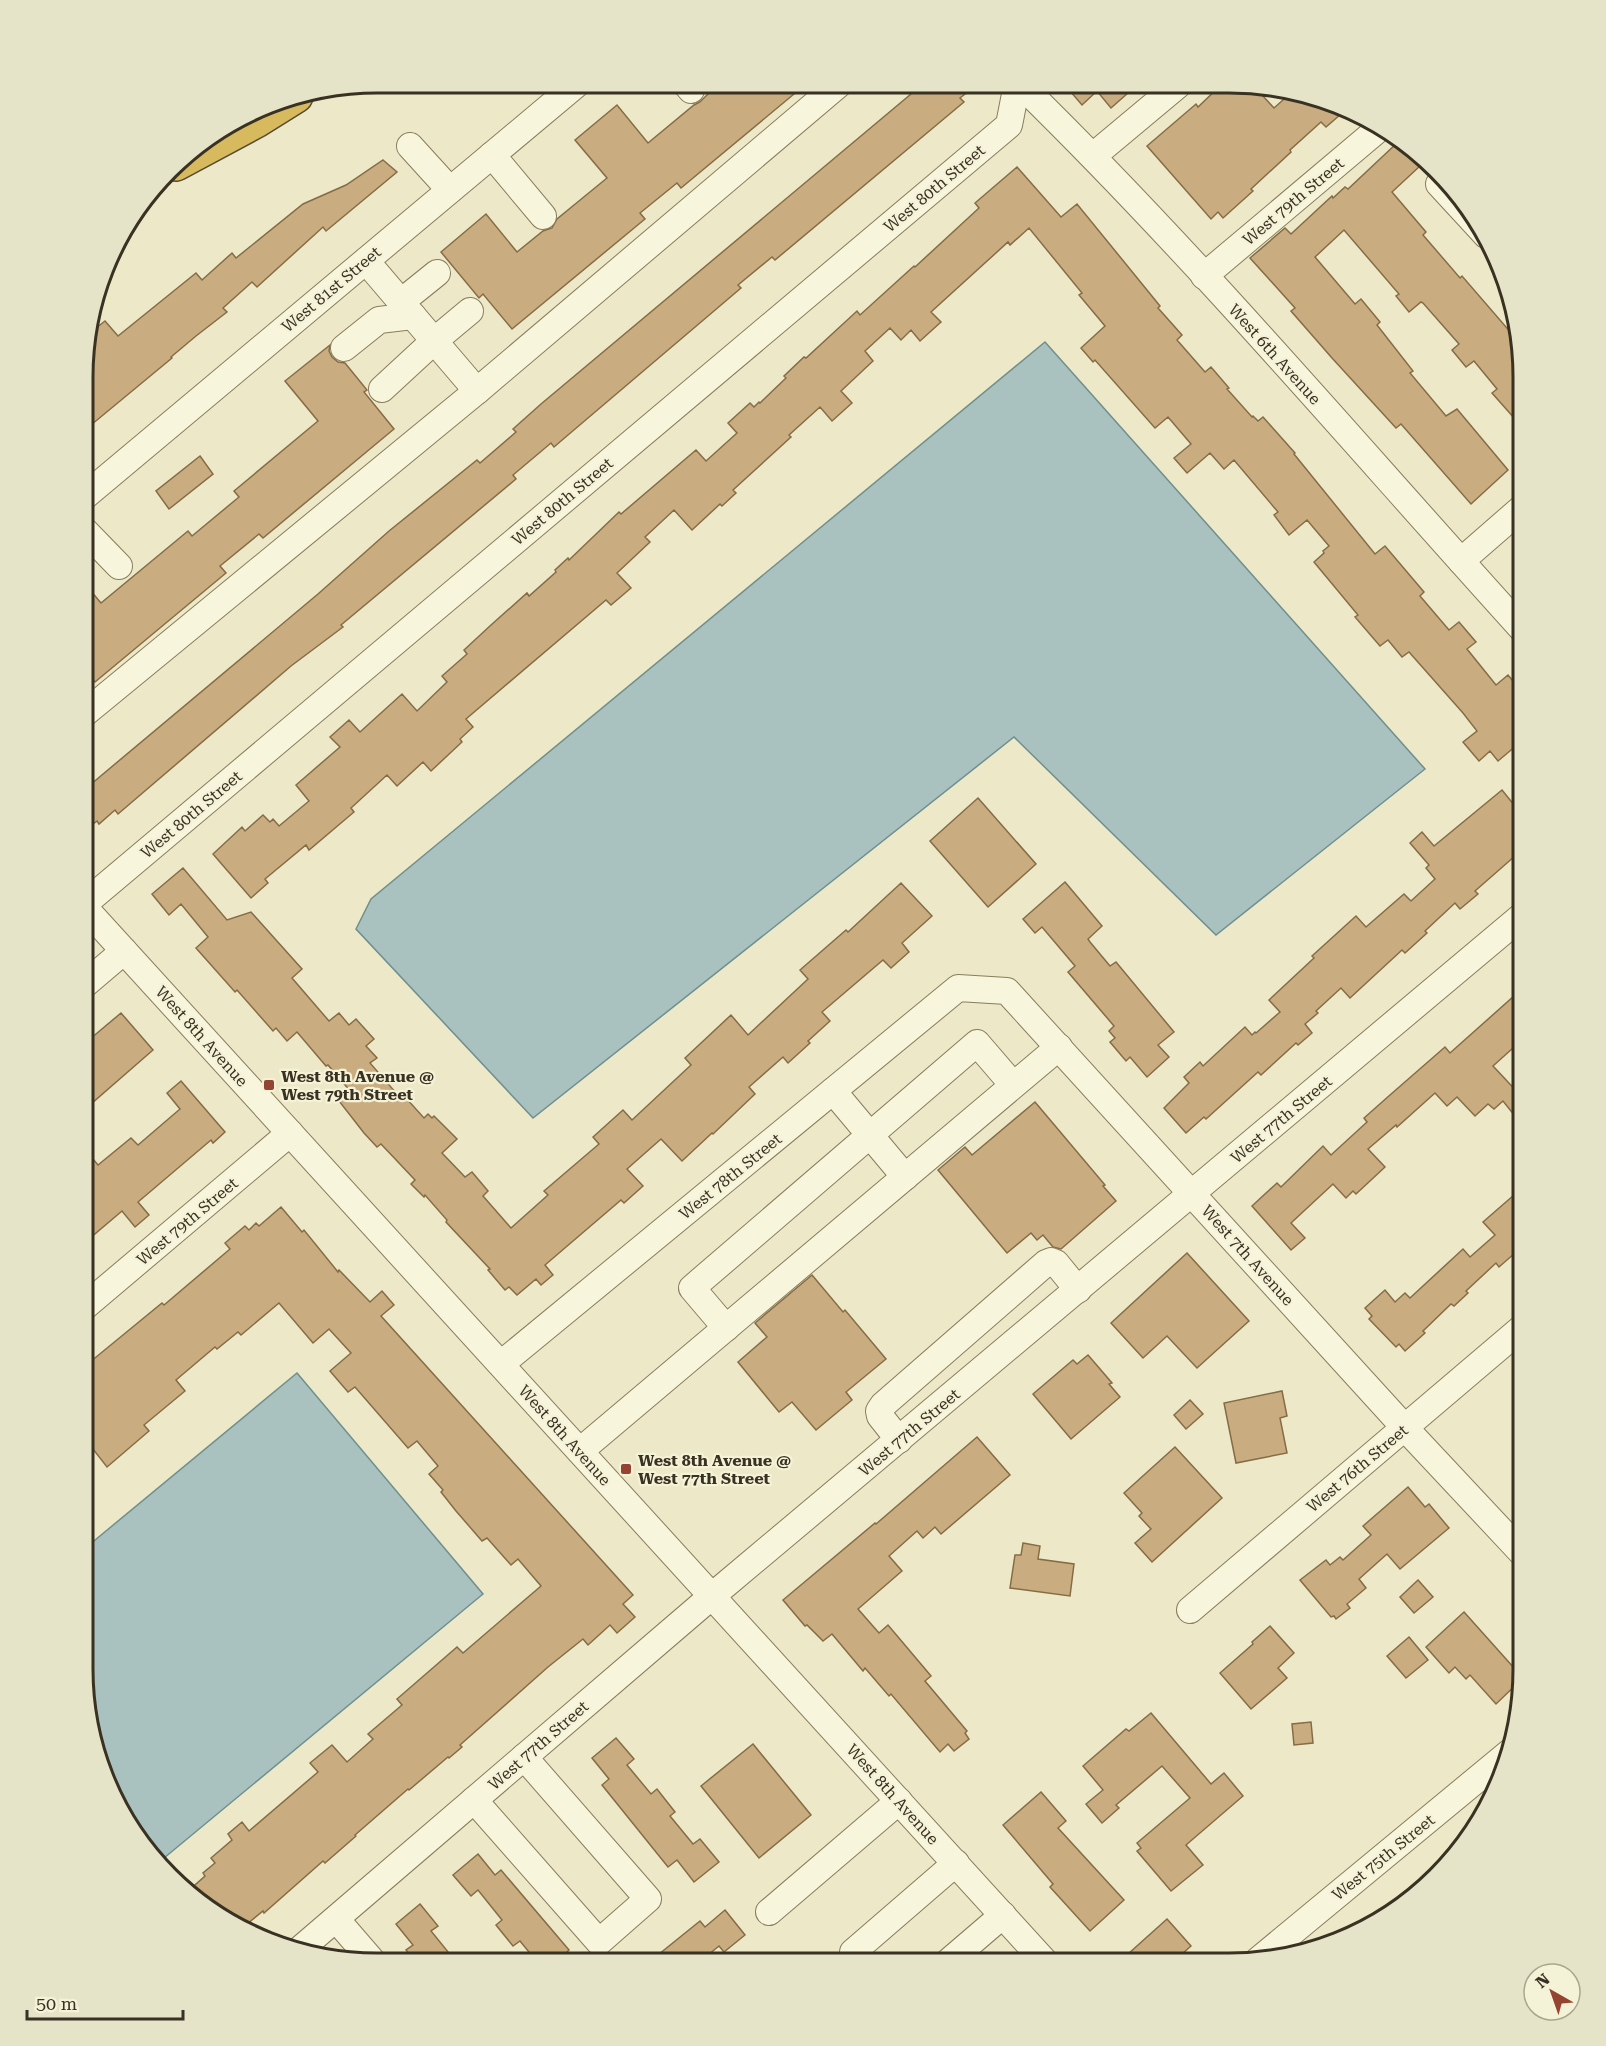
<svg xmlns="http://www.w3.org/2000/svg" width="1606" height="2046" font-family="'Roboto Serif',serif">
	<rect width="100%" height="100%" fill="#ede9c8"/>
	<!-- water -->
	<g fill="#a9c1bf" stroke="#6f8f8e" stroke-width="1.5">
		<path d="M1045,342L1425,769L1216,935L1014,737L533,1118L356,929L371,899Z"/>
		<path d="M297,1373L483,1594L158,1863L122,1816L93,1746L83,1669V1550Z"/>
	</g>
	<!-- building -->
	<g fill="#c9ad80" stroke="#866c45" stroke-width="1.5">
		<path d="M719,83L806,84L681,188L677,183L640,213L645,219L512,329L483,294L479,298L441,252L486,214L517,252L543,231L552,228L557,219L607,178L575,140L617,105L648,143L694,105L700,102Z"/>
		<path d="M923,84H978L960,98L964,102L775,260L772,257L738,285L741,288L568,435L554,447L551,443L513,475L516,479L341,625L343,627L291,666L118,814L115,810L99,824L97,821L84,831V790L318,594L389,531L477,460L480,463L516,432L513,429L541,404Z"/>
		<path d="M1064,84L1099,85H1137L1111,108L1097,91L1082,105Z"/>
		<path d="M1221,85H1253L1274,108L1292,92L1341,105L1348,108L1326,127L1321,122L1290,150L1291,152L1251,189L1253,191L1223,218L1218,212L1211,219L1147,146L1196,104L1198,107Z"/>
		<path d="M1398,142L1420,166L1392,192L1426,232L1423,235L1460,278L1462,276L1519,342L1523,377V428L1492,393L1497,389L1474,361L1466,367L1452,350L1459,344L1423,303L1421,302L1409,312L1396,296L1399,294L1344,230L1315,257L1355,304L1361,299L1380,322L1377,325L1413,371L1410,373L1446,416L1457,409L1508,470L1471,504L1401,424L1396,428L1332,358L1291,311L1295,308L1250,258L1285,228L1291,234L1332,196L1333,198L1345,187L1348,189Z"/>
		<path d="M383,160L397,172L326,231L323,227L257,287L252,282L223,308L227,312L196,336L171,357L172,358L85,430L86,336L105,321L118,336L196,273L202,280L232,253L236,258L303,204L346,185Z"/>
		<path d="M1017,167L1061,217L1077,204L1160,306L1158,308L1182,335L1177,340L1205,372L1211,367L1229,388L1227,389L1252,417L1253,416L1258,421L1263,417L1295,453L1294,454L1375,554L1385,546L1424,592L1420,596L1449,630L1459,622L1476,642L1467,649L1496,685L1508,675L1523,693V740L1498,761L1490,751L1479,761L1463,742L1477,731L1463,713L1409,652L1402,657L1388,640L1380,646L1355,617L1358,615L1314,562L1324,553L1323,551L1329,546L1307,520L1289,535L1274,515L1278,512L1234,460L1224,469L1210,453L1187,473L1174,458L1191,444L1168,417L1155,428L1095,360L1093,362L1081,348L1105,326L1079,295L1082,293L1029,228L1010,245L1008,242L931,312L941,322L920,341L911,330L901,340L890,328L865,351L873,361L841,391L852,403L832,421L820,407L789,435L791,437L733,490L736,493L722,506L720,504L692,530L674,510L645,537L650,542L617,573L631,588L611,605L606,600L466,719L473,727L460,739L462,742L431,771L423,762L397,786L387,775L351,808L354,812L309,850L306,845L265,879L268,883L251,898L213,854L242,827L245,831L263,815L270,822L273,819L279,826L309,801L296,785L340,747L330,737L349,720L360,732L402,694L417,711L447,682L442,676L467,654L464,650L491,625L527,593L529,596L556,572L555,570L568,558L569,560L619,512L621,514L696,450L706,461L737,433L728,423L750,403L754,407L759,402L760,403L786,378L784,376L804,357L806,358L857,311L860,315L914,266L915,267L979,208L975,203Z"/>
		<path d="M330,345L329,351L332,357L338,362L345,363L367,390L364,392L394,429L263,538L259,534L220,566L226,573L95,682L84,669L85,584L101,603L188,531L192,536L239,497L234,491L318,421L285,381Z"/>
		<path d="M200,456L213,474L169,509L156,491Z"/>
		<path d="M1502,790L1523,816V849L1475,891L1478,894L1460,909L1455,903L1425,931L1427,933L1405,953L1402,950L1350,998L1341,988L1316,1011L1318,1013L1305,1024L1312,1033L1298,1045L1296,1043L1261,1075L1258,1072L1206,1119L1204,1117L1186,1133L1164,1108L1189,1083L1184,1077L1200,1062L1203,1066L1245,1027L1252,1035L1255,1032L1256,1033L1280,1012L1269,1000L1314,958L1312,956L1356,916L1366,927L1404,894L1411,901L1435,879L1426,868L1429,865L1410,843L1422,832L1434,846Z"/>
		<path d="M978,798L1036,864L988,907L930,841Z"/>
		<path d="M183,868L227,920L251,912L302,969L292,978L329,1021L339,1013L349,1025L356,1019L374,1039L366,1046L377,1058L370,1063L403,1101L406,1098L424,1118L428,1114L432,1118L434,1116L457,1139L442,1153L465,1177L472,1172L488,1191L483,1196L511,1228L548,1195L544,1191L599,1144L593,1137L623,1110L632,1120L691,1065L685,1058L731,1015L748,1035L808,979L800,970L846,930L848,932L901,883L932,916L902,943L909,952L891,968L883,960L822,1012L830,1021L808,1041L810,1043L788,1063L783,1057L749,1087L755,1094L713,1134L712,1133L682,1161L661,1139L627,1169L643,1186L624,1203L621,1200L545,1265L553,1275L541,1285L536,1279L517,1295L509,1287L505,1290L488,1270L490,1269L446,1222L447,1220L425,1195L424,1197L411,1184L415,1180L381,1144L377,1147L364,1133L339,1101L351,1092L328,1065L326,1066L297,1032L287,1041L276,1028L273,1031L237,990L235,992L196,948L208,937L181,904L169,915L152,894Z"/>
		<path d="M1065,882L1102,926L1088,939L1090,942L1110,966L1116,962L1174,1032L1158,1045L1169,1057L1147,1077L1130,1057L1126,1061L1110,1042L1115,1038L1109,1031L1114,1026L1068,972L1075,966L1042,927L1035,933L1023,919Z"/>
		<path d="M1523,988V1039L1493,1066L1523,1098V1126L1503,1101L1494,1109L1488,1104L1475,1116L1457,1097L1447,1106L1435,1093L1397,1127L1396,1125L1368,1149L1385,1167L1356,1194L1353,1191L1346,1198L1333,1184L1291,1223L1305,1238L1291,1250L1252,1206L1277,1183L1281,1187L1323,1146L1331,1155L1367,1122L1364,1118L1390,1095L1445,1047L1450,1053Z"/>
		<path d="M121,1013L153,1050L84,1110V1044Z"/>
		<path d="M181,1081L225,1132L213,1143L211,1140L138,1202L149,1215L135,1227L122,1211L83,1244L84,1148L98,1165L131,1138L138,1145L180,1109L167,1093Z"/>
		<path d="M1035,1102L1105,1185L1103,1186L1116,1201L1061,1249L1053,1247L1043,1235L1037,1240L1031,1233L1007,1253L938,1170L965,1147L972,1155Z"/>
		<path d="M1514,1195L1523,1205V1246L1499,1267L1496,1263L1466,1291L1468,1293L1454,1306L1451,1304L1423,1331L1425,1333L1405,1351L1399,1344L1396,1347L1369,1319L1372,1316L1365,1308L1385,1290L1395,1302L1405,1293L1410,1298L1463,1249L1470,1257L1495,1235L1483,1222Z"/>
		<path d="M281,1207L302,1232L304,1230L338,1272L339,1270L370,1302L382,1291L394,1305L381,1316L633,1595L623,1604L635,1617L617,1633L610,1625L588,1645L583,1639L548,1667L460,1745L462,1747L449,1758L448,1757L409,1790L408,1789L355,1835L356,1836L325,1863L323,1861L264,1913L263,1911L242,1928L232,1916L227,1921L214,1914L187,1892L205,1876L203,1873L215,1863L211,1858L232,1840L228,1834L242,1822L249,1831L318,1772L310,1763L332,1745L347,1762L373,1739L368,1734L402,1705L397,1699L457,1647L463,1653L541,1586L518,1559L511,1565L487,1538L482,1541L456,1511L441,1492L443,1490L429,1474L438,1466L417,1441L408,1448L355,1387L348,1392L330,1371L351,1353L329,1329L313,1343L279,1303L241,1335L238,1332L217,1349L215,1347L176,1380L185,1391L144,1425L149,1431L107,1467L93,1449L83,1457V1374L93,1366L90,1362L162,1303L164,1305L230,1249L225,1243L245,1226L249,1230L256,1223L259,1226Z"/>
		<path d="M1187,1253L1249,1321L1197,1368L1167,1336L1143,1358L1111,1323Z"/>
		<path d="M812,1275L843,1312L845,1310L886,1359L846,1392L852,1400L816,1430L792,1402L779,1412L738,1362L767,1337L755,1323Z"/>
		<path d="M1088,1355L1112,1383L1109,1384L1120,1397L1071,1439L1033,1394L1073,1360L1077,1364Z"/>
		<path d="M1282,1391L1287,1416L1280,1418L1287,1453L1236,1463L1224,1403Z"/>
		<path d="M1190,1400L1203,1414L1186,1429L1174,1415Z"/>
		<path d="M977,1437L1010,1475L941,1534L935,1527L923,1538L917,1531L889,1556L902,1571L858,1609L879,1633L888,1625L931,1676L925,1681L967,1731L965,1733L969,1739L954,1751L948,1744L940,1752L891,1694L889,1696L865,1668L863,1671L832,1634L823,1641L807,1625L805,1626L783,1600L875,1523L876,1524Z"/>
		<path d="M1175,1447L1222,1498L1152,1562L1135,1543L1151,1529L1139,1516L1142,1513L1124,1493Z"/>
		<path d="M1408,1487L1425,1507L1429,1504L1449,1528L1400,1569L1387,1554L1359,1579L1366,1588L1347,1604L1350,1608L1336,1619L1334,1616L1331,1617L1300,1580L1326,1560L1330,1565L1340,1557L1343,1560L1371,1535L1363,1526Z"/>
		<path d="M1023,1543L1040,1546L1038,1559L1074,1564L1070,1596L1010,1588L1015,1555H1021Z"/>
		<path d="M1418,1580L1433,1597L1414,1613L1400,1597Z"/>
		<path d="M1464,1612L1523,1678L1496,1704L1470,1675L1466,1679L1455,1667L1449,1673L1426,1647Z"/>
		<path d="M1270,1626L1294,1653L1278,1668L1287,1678L1251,1709L1220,1673L1253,1644L1252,1642Z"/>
		<path d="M1409,1637L1428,1660L1406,1678L1387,1656Z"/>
		<path d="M1151,1713L1211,1784L1224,1773L1243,1796L1186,1845L1203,1865L1171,1891L1137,1851L1141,1848L1137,1843L1190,1798L1162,1766L1116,1805L1119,1808L1102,1823L1086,1804L1103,1790L1083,1766L1126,1729L1129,1731Z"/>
		<path d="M1311,1722L1313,1743L1294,1745L1292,1724Z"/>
		<path d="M616,1738L634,1759L627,1765L651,1794L657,1789L675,1812L670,1816L693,1844L700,1839L719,1862L694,1882L677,1860L668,1867L602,1785L609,1779L592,1758Z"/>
		<path d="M753,1744L811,1815L759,1858L701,1786Z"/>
		<path d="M1041,1792L1066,1821L1058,1828L1124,1900L1090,1931L1050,1887L1053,1884L1003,1825Z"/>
		<path d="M478,1854L495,1875L501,1870L569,1950L563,1956L569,1963H538L520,1941L513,1946L496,1925L502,1920L478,1890L471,1896L453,1875Z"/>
		<path d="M420,1904L438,1926L431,1931L457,1963H417L406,1950L413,1945L396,1924Z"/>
		<path d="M725,1910L745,1935L724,1952L719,1946L698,1963H648L700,1921L705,1927Z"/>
		<path d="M1167,1919L1191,1946L1172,1963H1118Z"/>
	</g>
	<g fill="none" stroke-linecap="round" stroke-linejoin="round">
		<defs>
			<g id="minor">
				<path d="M685,83L691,90"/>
				<path d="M1020,84C1197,257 1357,447 1523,630"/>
				<path d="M410,146L450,190"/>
				<path d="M492,155L543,216"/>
				<path d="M1093,156L1178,85"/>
				<path d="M1439,184L1486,235"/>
				<path d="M366,261L477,391L839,84"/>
				<path d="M1204,276L1382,126"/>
				<path d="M401,302L437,273"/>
				<path d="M344,348L379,320L413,316"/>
				<path d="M382,389L434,341L470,311"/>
				<path d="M85,496L578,83"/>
				<path d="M85,531L119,566"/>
				<path d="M1461,561L1523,507"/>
				<path d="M84,714L477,391"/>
				<path d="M84,904L1009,125L1017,84"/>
				<path d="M84,907L1046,1963"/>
				<path d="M84,985L124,951"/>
				<path d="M833,1091L905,1177"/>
				<path d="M83,1308L290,1133"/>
				<path d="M726,1328L692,1288L977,1043L1013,1085"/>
				<path d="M501,1364L958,988L1007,991L1405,1428L1523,1554"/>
				<path d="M899,1440L880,1416L879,1411L883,1405L1046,1263L1051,1261L1056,1263L1078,1290"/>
				<path d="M580,1451L1059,1047"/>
				<path d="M1190,1610L1523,1327"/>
				<path d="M474,1800L599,1942L648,1899L524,1757"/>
				<path d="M769,1912L899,1801"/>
				<path d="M336,1919L374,1963"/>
				<path d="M298,1951L712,1596L1523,915"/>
				<path d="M1256,1962L1510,1752"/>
				<path d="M862,1963L853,1952L956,1863"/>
				<path d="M947,1963L1003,1915"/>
			</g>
			<path id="highway" d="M176,164L256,121L296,96"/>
		</defs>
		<!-- minor casing -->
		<use href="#minor" stroke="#887d5e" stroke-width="28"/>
		<!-- highway casing -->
		<use href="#highway" stroke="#564a31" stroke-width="36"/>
		<!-- minor -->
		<use href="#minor" stroke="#f7f5db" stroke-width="26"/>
		<!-- highway -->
		<use href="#highway" stroke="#d7ba5e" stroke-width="33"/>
	</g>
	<!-- markers -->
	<g fill="#944430" stroke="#f4f2d7" stroke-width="2">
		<rect x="263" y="1079" width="12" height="12" rx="3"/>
		<rect x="620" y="1463" width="12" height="12" rx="3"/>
	</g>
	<g text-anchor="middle" stroke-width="4.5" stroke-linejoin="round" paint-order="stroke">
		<!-- street labels -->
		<g font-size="16" fill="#393121" stroke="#f4f2d7">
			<text transform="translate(934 188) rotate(-40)" y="6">West 80th Street</text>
			<text transform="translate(1293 201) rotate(-40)" y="6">West 79th Street</text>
			<text transform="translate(331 289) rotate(-40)" y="6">West 81st Street</text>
			<text transform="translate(1275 354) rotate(48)" y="6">West 6th Avenue</text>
			<text transform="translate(562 501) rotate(-40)" y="6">West 80th Street</text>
			<text transform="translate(191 814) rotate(-40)" y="6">West 80th Street</text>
			<text transform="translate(202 1036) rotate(48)" y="6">West 8th Avenue</text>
			<text transform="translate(1281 1119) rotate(-40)" y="6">West 77th Street</text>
			<text transform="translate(730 1176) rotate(-39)" y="6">West 78th Street</text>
			<text transform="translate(187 1221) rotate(-40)" y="6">West 79th Street</text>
			<text transform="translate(1248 1255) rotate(48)" y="6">West 7th Avenue</text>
			<text transform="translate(909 1432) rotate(-40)" y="6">West 77th Street</text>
			<text transform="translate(565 1435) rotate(48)" y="6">West 8th Avenue</text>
			<text transform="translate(1357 1468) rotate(-40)" y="6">West 76th Street</text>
			<text transform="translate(538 1745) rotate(-41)" y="6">West 77th Street</text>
			<text transform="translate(893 1794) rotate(48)" y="6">West 8th Avenue</text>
			<text transform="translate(1383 1857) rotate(-39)" y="6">West 75th Street</text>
		</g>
		<!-- poi labels -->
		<g font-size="16" font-weight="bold" fill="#393121" stroke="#f4f2d7" text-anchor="start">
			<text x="281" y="1082">West 8th Avenue @<tspan x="281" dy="18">West 79th Street</tspan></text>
			<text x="638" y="1466">West 8th Avenue @<tspan x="638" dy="18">West 77th Street</tspan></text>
		</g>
	</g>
	<!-- crop -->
	<path d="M0 0H1606V2046H0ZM377 93H1229A284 284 0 0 1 1513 377V1669A284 284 0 0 1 1229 1953H377A284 284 0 0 1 93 1669V377A284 284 0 0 1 377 93Z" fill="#e5e3c8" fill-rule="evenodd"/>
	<path fill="none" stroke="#393121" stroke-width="3" d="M377 93H1229A284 284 0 0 1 1513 377V1669A284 284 0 0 1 1229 1953H377A284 284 0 0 1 93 1669V377A284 284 0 0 1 377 93Z"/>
	<!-- north arrow -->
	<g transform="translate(1552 1992) rotate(320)"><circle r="28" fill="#f4f2d7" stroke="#a9a58e" stroke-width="1.5"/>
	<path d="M0-4.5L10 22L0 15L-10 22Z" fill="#944430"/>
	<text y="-9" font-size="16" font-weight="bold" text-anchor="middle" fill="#393121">N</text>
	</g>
	<!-- scale -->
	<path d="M27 2010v9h156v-9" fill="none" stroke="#393121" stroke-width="3"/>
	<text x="36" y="2010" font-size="18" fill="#393121" stroke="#f4f2d7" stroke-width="4.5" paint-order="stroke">50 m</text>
</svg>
